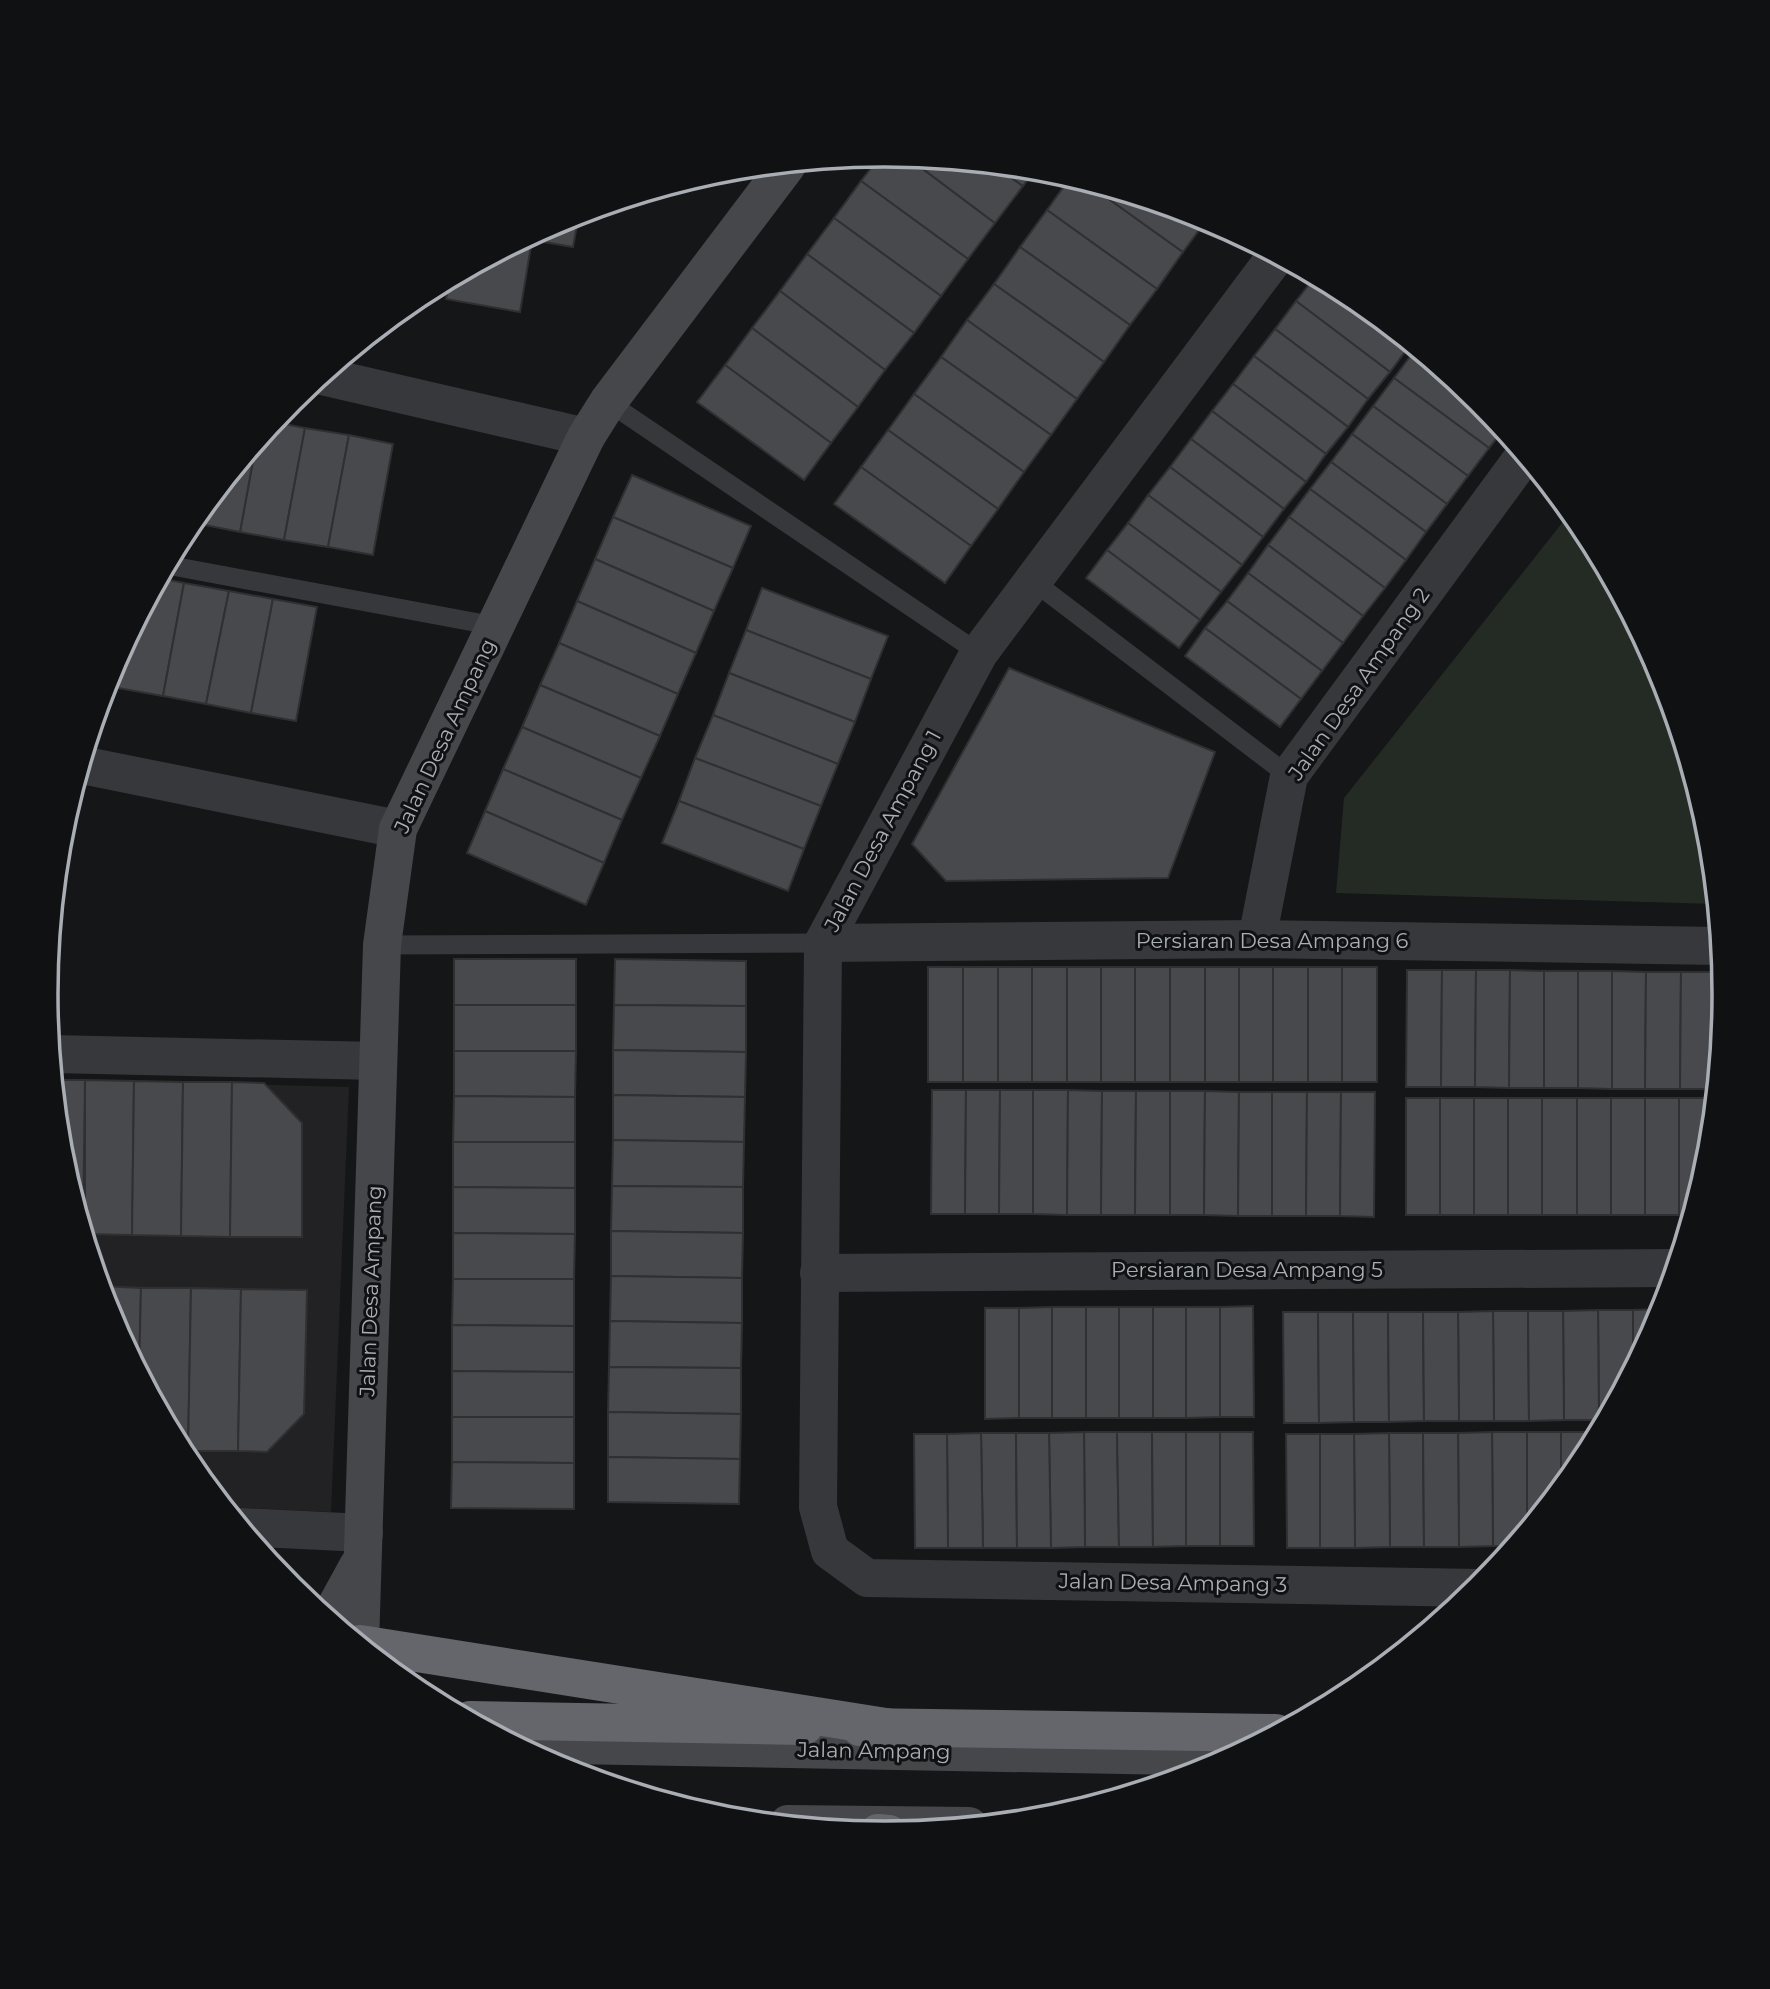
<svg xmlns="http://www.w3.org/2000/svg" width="1770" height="1989" font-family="Montserrat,sans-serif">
	<rect width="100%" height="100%" fill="#151617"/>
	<!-- built -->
	<path fill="#222224" d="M54,1079L349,1087L331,1512L225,1507L187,1461L109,1315L62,1158Z"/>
	<!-- green -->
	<path fill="#242b24" d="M1570,513L1583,528L1661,674L1708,831L1716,904L1336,893L1344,798Z"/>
	<!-- building -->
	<g fill="#48494c" stroke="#303033" stroke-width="2">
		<path d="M881,155L907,157L995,223L968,259L861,181Z"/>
		<path d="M907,157L995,166L1023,186L995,223Z"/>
		<path d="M995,166L1035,170L1023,186Z"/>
		<path d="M1070,178L1085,182L1183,252L1157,289L1047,210Z"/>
		<path d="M861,181L968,259L941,296L834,218Z"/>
		<path d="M1085,182L1207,219L1183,252Z"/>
		<path d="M1047,210L1157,289L1130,325L1020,247Z"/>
		<path d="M579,214L573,247L532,240L520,312L446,299L450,280L564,219Z"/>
		<path d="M834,218L941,296L914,333L807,254Z"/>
		<path d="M1020,247L1130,325L1104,362L994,284Z"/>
		<path d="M807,254L914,333L885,370L780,291Z"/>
		<path d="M1315,277L1336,288L1410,345L1390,372L1296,301Z"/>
		<path d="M994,284L1104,362L1077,399L967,320Z"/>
		<path d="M1336,288L1352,297L1397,334Z"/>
		<path d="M780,291L885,370L858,407L752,328Z"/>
		<path d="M1296,301L1390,372L1368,399L1275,329Z"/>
		<path d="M967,320L1077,399L1051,435L941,357Z"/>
		<path d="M752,328L858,407L831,443L725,365Z"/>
		<path d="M1275,329L1368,399L1348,427L1254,356Z"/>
		<path d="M1415,350L1479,401L1503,430L1489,448L1394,378Z"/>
		<path d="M1254,356L1348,427L1326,454L1233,384Z"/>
		<path d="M941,357L1051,435L1024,472L914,394Z"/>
		<path d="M725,365L831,443L804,480L697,402Z"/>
		<path d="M1394,378L1489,448L1468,476L1373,406Z"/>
		<path d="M1233,384L1326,454L1306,482L1212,411Z"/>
		<path d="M914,394L1024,472L998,509L888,430Z"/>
		<path d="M1373,406L1468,476L1447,504L1352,434Z"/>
		<path d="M1212,411L1306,482L1284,509L1191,439Z"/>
		<path d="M274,422L305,428L284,540L240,532L256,444Z"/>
		<path d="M305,428L349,435L328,547L284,540Z"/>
		<path d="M888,430L998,509L971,546L861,467Z"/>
		<path d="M1352,434L1447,504L1426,532L1331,462Z"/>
		<path d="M349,435L393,444L373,555L328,547Z"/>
		<path d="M1191,439L1284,509L1263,537L1170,467Z"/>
		<path d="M256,444L240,532L195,523L196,517Z"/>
		<path d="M1331,462L1426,532L1406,560L1310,489Z"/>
		<path d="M861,467L971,546L945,583L834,504Z"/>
		<path d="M1170,467L1263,537L1242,565L1148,495Z"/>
		<path d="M632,475L751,526L733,568L613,517Z"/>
		<path d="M1310,489L1406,560L1385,588L1289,517Z"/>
		<path d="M1148,495L1242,565L1221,592L1128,523Z"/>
		<path d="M613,517L733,568L714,611L595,559Z"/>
		<path d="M1289,517L1385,588L1363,616L1268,545Z"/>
		<path d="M1128,523L1221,592L1200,620L1107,550Z"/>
		<path d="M1268,545L1363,616L1343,643L1248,573Z"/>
		<path d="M1107,550L1200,620L1179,648L1086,578Z"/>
		<path d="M595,559L714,611L696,653L577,601Z"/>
		<path d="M1248,573L1343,643L1322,671L1227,601Z"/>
		<path d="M160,578L184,583L163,696L118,688L127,640Z"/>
		<path d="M184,583L229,591L206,704L163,696Z"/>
		<path d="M762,588L888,636L871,679L746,630Z"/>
		<path d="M229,591L273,599L251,713L206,704Z"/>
		<path d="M273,599L317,607L296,721L251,713Z"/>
		<path d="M577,601L696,653L678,694L559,643Z"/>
		<path d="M1227,601L1322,671L1301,699L1205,628Z"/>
		<path d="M1205,628L1301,699L1280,727L1185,656Z"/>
		<path d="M746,630L871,679L855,722L729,673Z"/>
		<path d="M127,640L118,688L106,686L110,673Z"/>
		<path d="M559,643L678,694L660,736L540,685Z"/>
		<path d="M1009,668L1215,752L1168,878L946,881L912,844Z"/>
		<path d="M729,673L855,722L838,764L713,715Z"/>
		<path d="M540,685L660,736L641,778L522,727Z"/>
		<path d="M713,715L838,764L821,806L695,758Z"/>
		<path d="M522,727L641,778L622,820L503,769Z"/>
		<path d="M695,758L821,806L804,849L679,801Z"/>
		<path d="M503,769L622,820L604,863L485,811Z"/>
		<path d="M679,801L804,849L788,891L662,843Z"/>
		<path d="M485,811L604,863L586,905L467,853Z"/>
		<rect x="454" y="959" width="122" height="46"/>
		<path d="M615,959L746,961V1006L614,1005Z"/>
		<rect x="928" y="967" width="35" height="115"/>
		<rect x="963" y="967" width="35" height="115"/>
		<rect x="998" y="967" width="34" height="115"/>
		<rect x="1032" y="967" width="35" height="115"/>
		<rect x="1067" y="967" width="34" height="115"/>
		<rect x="1101" y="967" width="34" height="115"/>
		<rect x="1135" y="967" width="35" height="115"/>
		<rect x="1170" y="967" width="35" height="115"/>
		<rect x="1205" y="967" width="34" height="115"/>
		<rect x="1239" y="967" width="34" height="115"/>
		<rect x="1273" y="967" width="35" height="115"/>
		<rect x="1308" y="967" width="34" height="115"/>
		<rect x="1342" y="967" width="35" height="115"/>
		<path d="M1407,970H1442L1441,1087H1406Z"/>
		<path d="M1442,970H1476L1475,1087H1441Z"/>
		<path d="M1476,970H1510L1509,1088L1475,1087Z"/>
		<path d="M1510,970L1544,971V1088H1509Z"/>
		<rect x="1544" y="971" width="34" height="117"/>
		<path d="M1578,971H1612V1089L1578,1088Z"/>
		<path d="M1612,971L1646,972L1645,1089H1612Z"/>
		<path d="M1646,972H1681L1680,1089H1645Z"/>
		<path d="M1681,972H1715L1714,1089H1680Z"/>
		<path d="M1715,972H1722L1724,994L1715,1089Z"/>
		<rect x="454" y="1005" width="122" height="46"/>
		<path d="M614,1005L746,1006V1052L613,1050Z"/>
		<path d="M613,1050L746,1052L745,1097L613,1095Z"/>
		<path d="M454,1051H576L575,1097L454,1096Z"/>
		<path d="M54,1080H85L83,1230L62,1158Z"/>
		<path d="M85,1080L134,1081L132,1235L85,1234Z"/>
		<path d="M134,1081L183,1082L181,1236L132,1235Z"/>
		<path d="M183,1082H232L230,1237L181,1236Z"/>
		<path d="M232,1082L264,1083L302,1123V1237H230Z"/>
		<path d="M932,1090H966L965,1214H931Z"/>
		<path d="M966,1090H1000L999,1214H965Z"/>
		<path d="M1000,1090H1033V1214H999Z"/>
		<path d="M1033,1090H1068L1067,1215L1033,1214Z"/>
		<path d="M1068,1090L1102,1091L1101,1215H1067Z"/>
		<path d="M1102,1091H1136L1135,1215H1101Z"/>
		<path d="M1136,1091H1170V1215H1135Z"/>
		<path d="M1170,1091H1205L1204,1215H1170Z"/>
		<path d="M1205,1091L1239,1092L1238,1216L1204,1215Z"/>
		<path d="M1239,1092H1272V1216H1238Z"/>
		<path d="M1272,1092H1307L1306,1216H1272Z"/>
		<path d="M1307,1092H1341L1340,1216H1306Z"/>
		<path d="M1341,1092H1375L1374,1217L1340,1216Z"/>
		<path d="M613,1095L745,1097L744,1142L613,1140Z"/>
		<path d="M454,1096L575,1097V1142H453Z"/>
		<rect x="1406" y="1098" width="34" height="117"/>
		<rect x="1440" y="1098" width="34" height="117"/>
		<rect x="1474" y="1098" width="34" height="117"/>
		<rect x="1508" y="1098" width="34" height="117"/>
		<rect x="1542" y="1098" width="35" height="117"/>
		<rect x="1577" y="1098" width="34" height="117"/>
		<rect x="1611" y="1098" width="34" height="117"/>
		<rect x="1645" y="1098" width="34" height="117"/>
		<path d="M1679,1098H1713L1708,1159L1691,1215H1679Z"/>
		<path d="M613,1140L744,1142L743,1187L612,1186Z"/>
		<path d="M453,1142H575V1188L453,1187Z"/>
		<path d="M612,1186L743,1187V1233L611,1231Z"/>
		<path d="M453,1187L575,1188V1234L453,1233Z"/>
		<path d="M611,1231L743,1233L742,1278L611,1276Z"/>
		<path d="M453,1233L575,1234L574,1279H453Z"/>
		<path d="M611,1276L742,1278V1323L610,1321Z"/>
		<path d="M453,1279H574V1326L452,1325Z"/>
		<path d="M100,1286L141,1288L139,1372L109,1315Z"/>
		<path d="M141,1288H191L188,1451L181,1450L139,1372Z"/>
		<path d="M191,1288L241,1289L238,1451H188Z"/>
		<path d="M241,1289L307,1290L304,1414L267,1452L238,1451Z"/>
		<path d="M1253,1306L1254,1417H1220V1307Z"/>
		<rect x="1052" y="1307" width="34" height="111"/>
		<path d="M1052,1307V1418H1019V1308Z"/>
		<rect x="1086" y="1307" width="33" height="111"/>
		<rect x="1119" y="1307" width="34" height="111"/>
		<rect x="1153" y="1307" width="33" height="111"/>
		<path d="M1186,1307H1220V1417L1186,1418Z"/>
		<path d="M985,1308H1019V1418L985,1419Z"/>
		<path d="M1662,1309L1660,1316L1633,1367V1310Z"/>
		<path d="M1598,1310H1633V1367L1605,1420H1599Z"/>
		<path d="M1598,1310L1599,1420H1564L1563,1311Z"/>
		<path d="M1493,1311H1528L1529,1421H1494Z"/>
		<path d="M1493,1311L1494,1421H1459L1458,1312Z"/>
		<path d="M1528,1311H1563L1564,1420L1529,1421Z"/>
		<path d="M1283,1312H1318L1319,1423H1284Z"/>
		<path d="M1318,1312H1353L1354,1422L1319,1423Z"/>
		<path d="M1353,1312H1388L1389,1422H1354Z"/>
		<path d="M1388,1312H1423L1424,1421L1389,1422Z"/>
		<path d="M1423,1312H1458L1459,1421H1424Z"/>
		<path d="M610,1321L742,1323L741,1368L609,1367Z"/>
		<path d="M452,1325L574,1326V1372L452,1371Z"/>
		<path d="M609,1367L741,1368V1414L608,1412Z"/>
		<path d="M452,1371L574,1372V1417H452Z"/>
		<path d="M608,1412L741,1414L740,1459L608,1457Z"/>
		<path d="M452,1417H574V1463L452,1462Z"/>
		<path d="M1084,1432H1117L1119,1547H1085Z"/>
		<path d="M1084,1432L1085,1547L1051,1548L1049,1433Z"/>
		<path d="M1117,1432H1152L1153,1547H1119Z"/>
		<path d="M1152,1432H1186V1546L1153,1547Z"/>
		<rect x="1186" y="1432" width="34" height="114"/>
		<path d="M1220,1432H1253L1254,1546H1220Z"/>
		<path d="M1492,1432H1527V1529L1513,1546H1493Z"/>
		<path d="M1492,1432L1493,1546L1459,1547L1458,1433Z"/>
		<path d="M1527,1432H1561V1487L1527,1529Z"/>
		<path d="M1561,1432H1596V1437L1583,1461L1561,1487Z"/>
		<path d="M981,1433H1016L1017,1548H983Z"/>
		<path d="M981,1433L983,1548H948L947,1434Z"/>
		<path d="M1016,1433H1049L1051,1548H1017Z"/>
		<path d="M1389,1433H1423L1424,1547H1390Z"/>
		<path d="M1389,1433L1390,1547L1355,1548L1354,1434Z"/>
		<path d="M1423,1433H1458L1459,1547H1424Z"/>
		<path d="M914,1434H947L948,1548H915Z"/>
		<path d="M1286,1434H1320V1548H1287Z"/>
		<path d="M1320,1434H1354L1355,1548H1320Z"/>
		<path d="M608,1457L740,1459L739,1504L608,1502Z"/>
		<path d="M452,1462L574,1463V1509L451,1508Z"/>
	</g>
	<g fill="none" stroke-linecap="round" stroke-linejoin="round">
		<!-- lane -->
		<g stroke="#37383b" stroke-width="19">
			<path d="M608,402L979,653"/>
			<path d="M167,565L495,626"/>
			<path d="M1033,581L1289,776"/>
			<path d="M382,945L823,943"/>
		</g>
		<!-- street -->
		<g stroke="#37383b" stroke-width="38">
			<path d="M1276,256L979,653L823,943L818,1507L830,1551L867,1578L1479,1588"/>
			<path d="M322,376L586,437"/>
			<path d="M82,765L398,829"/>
			<path d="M1257,939L1289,776L1524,456"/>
			<path d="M823,943L1257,939L1720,946"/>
			<path d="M51,1054L378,1061"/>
			<path d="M819,1273L1675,1268"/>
			<path d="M241,1527L364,1533"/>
		</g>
		<!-- secondary -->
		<g stroke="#45474b" stroke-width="38">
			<path d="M329,1619L358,1566"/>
			<path d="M360,1645L382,945L398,829L586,437L608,402L787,165"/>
			<path d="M516,1744L1231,1757"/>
			<path d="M788,1824L969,1826"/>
		</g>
		<!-- highway -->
		<g stroke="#64666c" stroke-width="38">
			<path d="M470,1720L804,1726"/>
			<path d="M860,1727L1276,1733"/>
			<path d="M878,1833L889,1834"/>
		</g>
		<!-- highway-bridge -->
		<path stroke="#64666c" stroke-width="38" d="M360,1644L892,1728"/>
	</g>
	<g text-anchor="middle" stroke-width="6" stroke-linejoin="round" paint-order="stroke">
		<!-- street labels -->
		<g font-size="21" fill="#a9aeb5" stroke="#101112">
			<text transform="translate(1359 684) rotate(-55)" y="7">Jalan Desa Ampang 2</text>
			<text transform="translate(445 736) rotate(-65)" y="7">Jalan Desa Ampang</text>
			<text transform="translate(883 831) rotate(-62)" y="7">Jalan Desa Ampang 1</text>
			<text x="1272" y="948">Persiaran Desa Ampang 6</text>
			<text x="1247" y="1277">Persiaran Desa Ampang 5</text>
			<text transform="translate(371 1291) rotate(-88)" y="7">Jalan Desa Ampang</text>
			<text transform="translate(1173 1583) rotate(1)" y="7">Jalan Desa Ampang 3</text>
			<text transform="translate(874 1751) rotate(1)" y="7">Jalan Ampang</text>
		</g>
	</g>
	<!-- crop -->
	<path d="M0 0H1770V1989H0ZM58 994a827 827 0 1 1 1654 0a827 827 0 1 1-1654 0Z" fill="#101112" fill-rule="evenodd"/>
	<path fill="none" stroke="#a9aeb5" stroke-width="3.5" d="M58 994a827 827 0 1 1 1654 0a827 827 0 1 1-1654 0Z"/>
</svg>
